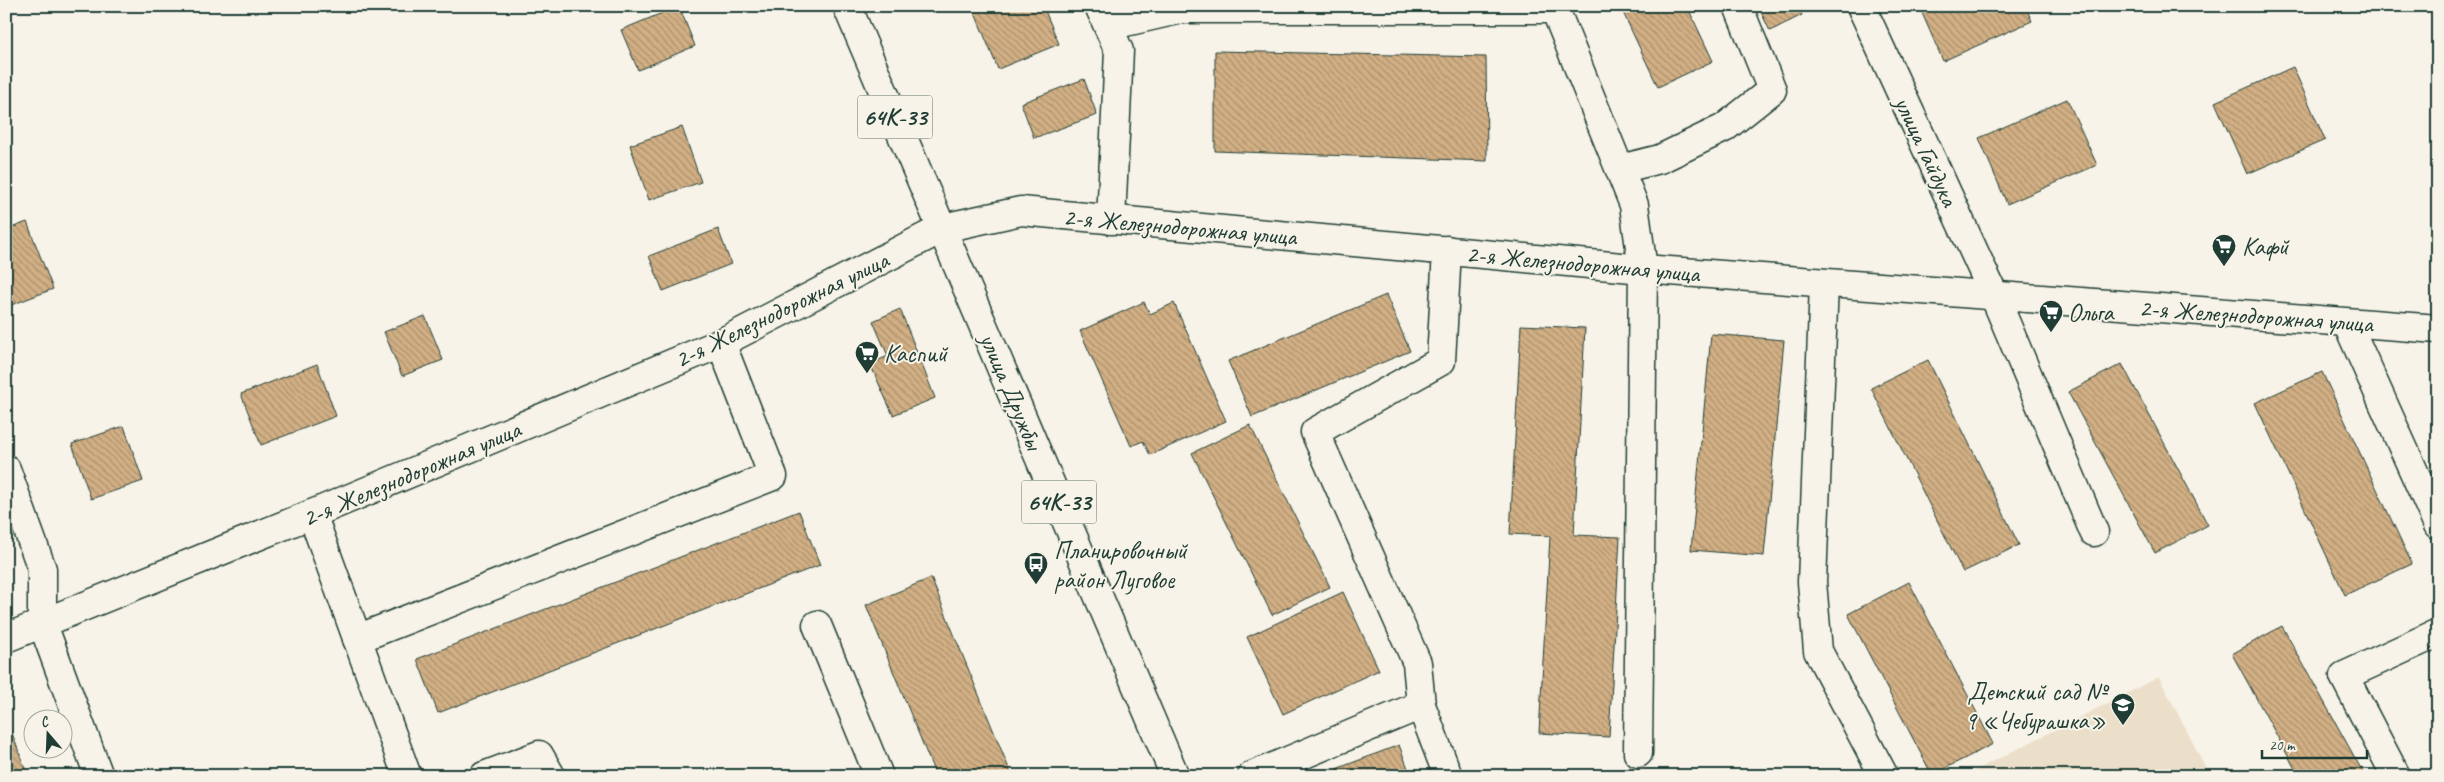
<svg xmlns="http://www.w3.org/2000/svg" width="2444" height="782" font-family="Caveat,sans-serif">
	<defs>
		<pattern id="building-back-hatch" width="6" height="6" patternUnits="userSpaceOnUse" patternTransform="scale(1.25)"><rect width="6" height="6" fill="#d2af84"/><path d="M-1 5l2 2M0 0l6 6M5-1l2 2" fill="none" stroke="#aa906d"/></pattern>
	</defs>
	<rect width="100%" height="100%" fill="#f7f3e8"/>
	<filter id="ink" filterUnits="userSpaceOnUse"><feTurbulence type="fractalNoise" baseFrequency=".02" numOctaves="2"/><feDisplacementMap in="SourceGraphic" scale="10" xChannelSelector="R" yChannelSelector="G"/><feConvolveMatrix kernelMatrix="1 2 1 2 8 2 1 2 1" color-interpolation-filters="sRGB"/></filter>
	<g filter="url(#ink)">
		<!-- built -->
		<path fill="#ecdfca" d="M2159,677L2210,776H1964Z"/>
		<!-- building -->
		<g fill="url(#building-back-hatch)" stroke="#1f3d34">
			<path d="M679,6L695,46L638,70L621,30Z"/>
			<path d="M972,6H1043L1059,44L998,69Z"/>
			<path d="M1620,6H1687L1713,61L1658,87Z"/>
			<path d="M1758,6H1798L1802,15L1770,31Z"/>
			<path d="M1919,6H2025L2032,21L1943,61Z"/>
			<path d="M1215,51L1486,57L1487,161L1215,151Z"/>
			<path d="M2293,67L2325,140L2247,174L2215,102Z"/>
			<path d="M1084,79L1097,115L1034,138L1021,103Z"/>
			<path d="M2067,99L2097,165L2007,204L1979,138Z"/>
			<path d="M682,127L701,182L649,200L630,145Z"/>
			<path d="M27,222L53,289L6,307V230Z"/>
			<path d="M718,229L731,264L663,291L649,256Z"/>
			<path d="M1386,295L1410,351L1252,417L1228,361Z"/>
			<path d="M1144,302L1150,314L1174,303L1226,421L1150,455L1143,441L1131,446L1080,331Z"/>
			<path d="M900,309L935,398L893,415L870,364L888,356L873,321Z"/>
			<path d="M425,316L443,360L402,376L384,332Z"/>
			<path d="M1521,325L1585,328L1574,535L1620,537L1609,737L1539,733L1550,536L1510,534Z"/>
			<path d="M1711,334L1784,340L1764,556L1691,550Z"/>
			<path d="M1928,360L2019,545L1963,572L1871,388Z"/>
			<path d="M317,364L336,416L261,445L241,394Z"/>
			<path d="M2122,364L2208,525L2155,553L2068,392Z"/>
			<path d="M2322,372L2412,564L2345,595L2255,403Z"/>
			<path d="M1250,425L1330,587L1272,615L1192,453Z"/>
			<path d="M124,426L143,481L91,499L72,444Z"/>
			<path d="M799,511L820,565L438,713L417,659Z"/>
			<path d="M931,578L1012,776H936L866,605Z"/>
			<path d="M1909,582L1993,744L1932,775L1848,614Z"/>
			<path d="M1343,592L1379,670L1283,714L1247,637Z"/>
			<path d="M2282,626L2365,776H2299L2232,654Z"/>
			<path d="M6,717L27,774L22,776H6Z"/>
			<path d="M1399,745L1411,776H1339L1336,769Z"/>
		</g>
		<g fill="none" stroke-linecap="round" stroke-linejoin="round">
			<defs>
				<g id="minor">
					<path d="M1099,6L1119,51L1111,220"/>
					<path d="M1861,6L1994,295L2094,532"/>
					<path d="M1108,26L1182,9H1555L1634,205L1643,269L1638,753"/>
					<path d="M1620,169L1660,159L1724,128L1772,90L1738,6"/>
					<path d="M1824,284L1812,582L1818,651L1884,776"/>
					<path d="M2347,323L2438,525"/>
					<path d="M6,469L42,569V622L99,776"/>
					<path d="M312,514L407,776"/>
					<path d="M817,625L879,776"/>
					<path d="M6,638L312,514L721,343L943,228L1021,211L1643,269L2438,329"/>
					<path d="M357,639L773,476L721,343"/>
					<path d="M1421,705L1417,663L1315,432L1441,361L1447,250"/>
					<path d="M484,776L539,755L551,776"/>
					<path d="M1252,776L1421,705L1448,776"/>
					<path d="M2396,776L2344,676L2438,633"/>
				</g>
				<path id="major" d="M847,6L1175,776"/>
			</defs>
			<!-- minor casing -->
			<use href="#minor" stroke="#1f3d34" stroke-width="31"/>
			<!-- major casing -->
			<use href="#major" stroke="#1f3d34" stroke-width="31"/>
			<!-- minor -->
			<use href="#minor" stroke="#f7f3e8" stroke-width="28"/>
			<!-- major -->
			<use href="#major" stroke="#f7f3e8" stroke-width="28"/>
		</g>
	</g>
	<!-- icons -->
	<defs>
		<symbol id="supermarket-pin" viewBox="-11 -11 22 30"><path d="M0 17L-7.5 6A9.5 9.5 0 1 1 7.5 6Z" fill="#1f3d34" stroke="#f7f3e8"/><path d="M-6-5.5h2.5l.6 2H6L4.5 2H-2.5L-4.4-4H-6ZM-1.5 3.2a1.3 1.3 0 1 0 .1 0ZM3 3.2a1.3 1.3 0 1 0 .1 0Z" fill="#fff"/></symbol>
		<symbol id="bus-pin" viewBox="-11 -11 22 30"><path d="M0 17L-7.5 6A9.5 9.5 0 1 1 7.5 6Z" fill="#1f3d34" stroke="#f7f3e8"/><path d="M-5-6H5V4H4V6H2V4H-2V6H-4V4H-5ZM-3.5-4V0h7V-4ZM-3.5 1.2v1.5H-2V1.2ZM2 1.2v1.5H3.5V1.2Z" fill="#fff"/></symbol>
		<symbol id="school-pin" viewBox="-11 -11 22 30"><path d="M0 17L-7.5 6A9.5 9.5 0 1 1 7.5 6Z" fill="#1f3d34" stroke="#f7f3e8"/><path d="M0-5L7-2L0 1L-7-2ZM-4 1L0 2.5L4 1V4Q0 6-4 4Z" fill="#fff"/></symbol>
	</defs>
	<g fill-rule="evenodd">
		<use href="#supermarket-pin" x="2210" y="232" width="28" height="38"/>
		<use href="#supermarket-pin" x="2037" y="298" width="28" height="38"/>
		<use href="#supermarket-pin" x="853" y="339" width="28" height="38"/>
		<use href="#bus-pin" x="1022" y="550" width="28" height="38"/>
		<use href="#school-pin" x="2109" y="691" width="28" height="38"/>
	</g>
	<g text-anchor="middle" stroke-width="4" stroke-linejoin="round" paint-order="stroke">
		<!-- shield labels -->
		<g fill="#f7f3e8" stroke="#60746a" stroke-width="1">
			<rect x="857.5" y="95.5" width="75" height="43" rx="4"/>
			<rect x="1021.5" y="480.5" width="75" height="43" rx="4"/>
		</g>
		<g font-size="24" font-weight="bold" fill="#1f3d34">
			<text x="895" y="125">64К-33</text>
			<text x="1059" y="510">64К-33</text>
		</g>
		<!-- street labels -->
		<g font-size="25" fill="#1f3d34" stroke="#f7f3e8">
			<text transform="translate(1927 151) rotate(65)" y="9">улица Гайдука</text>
			<text transform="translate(1180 226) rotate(5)" y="9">2-я Железнодорожная улица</text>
			<text transform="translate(1583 263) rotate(5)" y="9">2-я Железнодорожная улица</text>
			<text transform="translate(781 309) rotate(-26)" y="9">2-я Железнодорожная улица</text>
			<text transform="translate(2256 315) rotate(4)" y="9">2-я Железнодорожная улица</text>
			<text transform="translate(1012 391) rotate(67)" y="9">улица Дружбы</text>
			<text transform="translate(411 473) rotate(-23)" y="9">2-я Железнодорожная улица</text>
		</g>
		<!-- poi labels -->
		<g font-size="25" fill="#1f3d34" stroke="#f7f3e8" text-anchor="start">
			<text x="2242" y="255">Кафй</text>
			<text x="2068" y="321">Ольга</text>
			<text x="884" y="362">Каспий</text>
			<text x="1054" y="559">Планировочный<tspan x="1054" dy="29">район Луговое</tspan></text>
			<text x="2106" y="700" text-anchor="end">Детский сад №<tspan x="2106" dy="29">9 «Чебурашка»</tspan></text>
		</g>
	</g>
	<!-- margin -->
	<rect width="2444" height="782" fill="none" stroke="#f7f3e8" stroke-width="25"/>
	<rect x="12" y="12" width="2419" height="757" fill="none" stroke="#1f3d34" stroke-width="2" filter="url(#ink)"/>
	<!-- north arrow -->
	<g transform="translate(48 734) rotate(341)"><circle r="24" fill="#f7f3e8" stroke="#a1aaa0"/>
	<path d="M0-4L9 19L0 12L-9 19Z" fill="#1f3d34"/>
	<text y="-8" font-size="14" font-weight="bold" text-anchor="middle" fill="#1f3d34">С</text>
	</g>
	<!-- scale -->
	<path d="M2262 750v8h105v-8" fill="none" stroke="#1f3d34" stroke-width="2.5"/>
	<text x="2269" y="750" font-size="15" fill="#1f3d34" stroke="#f7f3e8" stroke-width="4" paint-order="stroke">20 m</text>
</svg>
